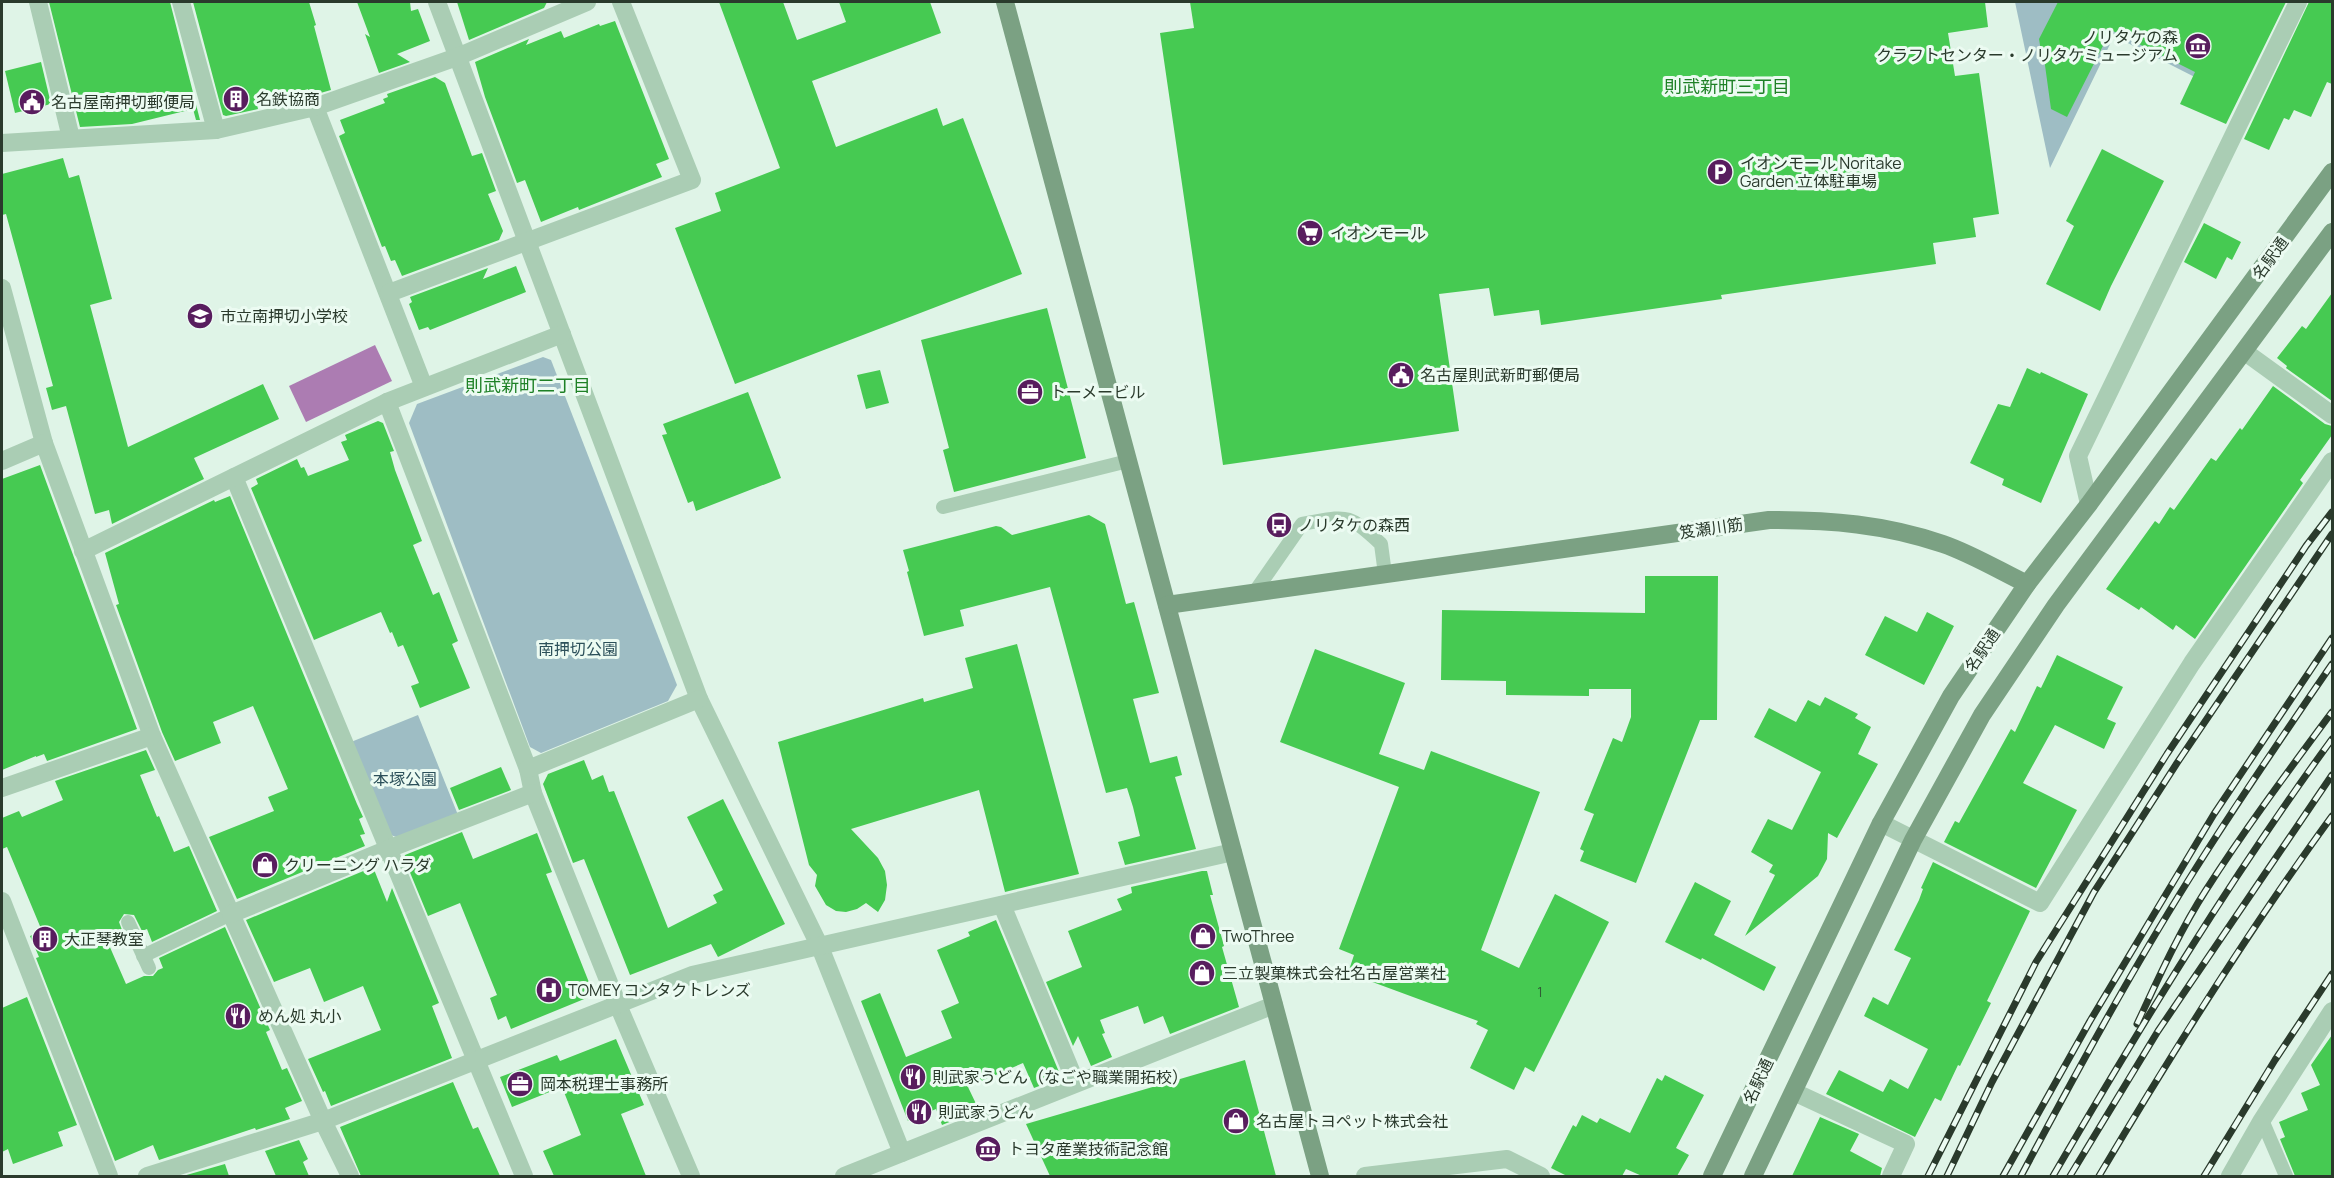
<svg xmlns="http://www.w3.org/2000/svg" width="2334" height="1178" font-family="Manrope,'Noto Sans JP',sans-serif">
	<rect width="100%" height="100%" fill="#dff4e7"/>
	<!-- green -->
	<g fill="#9ebdc4">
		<path d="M2015,2H2282L2236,98L2114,36L2050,168Z"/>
		<path d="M543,357L551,360L677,685L668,701L541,753L530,747L409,423L417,404Z"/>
		<path d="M418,715L458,815L399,838L388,834L351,742Z"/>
	</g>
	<!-- water -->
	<path fill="#ac7cb2" d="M375,345L392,381L306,422L289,386Z"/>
	<!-- building -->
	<g fill="#46ca52">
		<path d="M49,2H170L200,120H196L193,109L132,124L80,127Z"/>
		<path d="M193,2H309L316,25L314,26L331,90L310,96L308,89L294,93V91L256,100L258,109L226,116L223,115Z"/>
		<path d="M357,2H410L411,11L418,9L430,41L397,54L410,62L379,73L365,34L370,37Z"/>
		<path d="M457,2H547L544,8L469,40Z"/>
		<path d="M719,2H783L797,40L846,22L839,2H930L941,33L812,81L836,147L937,108L943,126L963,118L1022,274L735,384L675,228L721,211L715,193L780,168Z"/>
		<path d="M1190,2H1985L1988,27L1948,33L1955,76L1979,73L1999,214L1973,218L1976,237L1933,243L1936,264L1721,295L1722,299L1541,325L1539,310L1494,316L1489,288L1439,294L1459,431L1223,465L1160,33L1194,28Z"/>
		<path d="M2058,2H2286L2226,124L2180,104L2195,72L2111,30L2067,117L2051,109L2044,58L2042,57L2039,39Z"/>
		<path d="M2309,2H2332V84L2327,82L2311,117L2294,110L2289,120L2284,118L2269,150L2244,139Z"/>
		<path d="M615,21L669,159L656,164L662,177L579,210L578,207L541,222L525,180L517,183L485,97L475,62L529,39L526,45L561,31L564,38L599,24L600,26Z"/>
		<path d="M41,62L51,104L15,113L5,71Z"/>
		<path d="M435,77L445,83L472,156L482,153L496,191L488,194L503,231L499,240L402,276L395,260L391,261L385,246L382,247L339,136L345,133L340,120L385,103L383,99L388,97L387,94Z"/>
		<path d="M2102,149L2164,181L2111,286L2100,311L2046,284L2074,226L2066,221Z"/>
		<path d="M63,158L69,178L79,175L112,299L90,305L128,447L263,384L279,419L194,458L204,479L112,524L109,510L95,514L66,406L52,410L46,388L53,386L6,214L2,215V174Z"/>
		<path d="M2204,223L2241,242L2232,260L2227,257L2216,279L2184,262Z"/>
		<path d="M516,266L526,292L430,330L428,327L419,330L409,304L412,302L410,297L488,268L483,279Z"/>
		<path d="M2332,293V401L2286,368L2287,366L2277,358L2302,326L2306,329Z"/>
		<path d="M1047,308L1086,458L954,492L943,450L949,448L921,340Z"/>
		<path d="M2027,368L2040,374L2041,372L2088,394L2041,503L2002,485L2004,479L1970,463L1998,404L2010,407Z"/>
		<path d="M880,370L889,403L866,409L857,375Z"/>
		<path d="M2273,386L2325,424L2332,426V435L2300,480L2303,483L2195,639L2176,625L2173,630L2141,607L2139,610L2106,589L2155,521L2159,524L2170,507L2174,510L2211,458L2216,461L2240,428L2242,430Z"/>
		<path d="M748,392L781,478L696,511L693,501L688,503L662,435L667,434L663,424Z"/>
		<path d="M378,421L383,423L394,451L390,452L395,470L422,541L413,545L433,595L439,592L458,641L452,644L470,688L420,708L411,686L419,683L403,645L398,647L392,632L390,633L381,612L314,640L251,488L258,484L256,479L297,459L301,468L304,467L308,476L349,460L341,442L347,440L345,435Z"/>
		<path d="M40,465L137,729L47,761L44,754L36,757V756L2,770V479Z"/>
		<path d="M230,496L357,804L363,817L359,819L365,834L360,835L365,846L237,899L209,837L274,811L268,797L288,789L253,706L213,722L221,743L175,761L162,732L116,605L119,604L105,553L214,500L215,502Z"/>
		<path d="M1089,515L1105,524L1126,604L1134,602L1159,693L1133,699L1150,763L1177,756L1182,775L1175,777L1196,849L1125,865L1118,842L1140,836L1133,807L1127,788L1106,793L1050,587L960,610L964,626L924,636L907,572L909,571L903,550L996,526L1001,527L1012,535Z"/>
		<path d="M1645,576H1718L1717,720H1700L1636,883L1580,861L1584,851L1580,849L1594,814L1584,810L1613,738L1622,742L1631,717V689H1589V696L1506,695V681L1441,680L1442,610L1645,613Z"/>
		<path d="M1927,612L1954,626L1924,685L1865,655L1885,616L1917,632Z"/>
		<path d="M1017,644L1079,874L1005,892L979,790L851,829L878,858L885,871L887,885L885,900L878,912L866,903L857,909L846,912L836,911L826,905L815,886L817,875L809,865L778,742L923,698L924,702L973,688L965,658Z"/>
		<path d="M1315,649L1405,683L1379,754L1424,770L1431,751L1540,792L1481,950L1519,968L1555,894L1609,922L1534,1072L1525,1067L1514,1090L1470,1068L1488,1030L1476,1024L1478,1021L1348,973L1354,955L1339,949L1399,787L1280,742Z"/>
		<path d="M2057,655L2123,687L2107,719L2116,723L2104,749L2055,725L2023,783L2077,810L2036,888L1944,842L1955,821L1959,823L2011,729L2015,732L2037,686L2041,688Z"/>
		<path d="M1825,697L1858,714L1855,718L1871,727L1858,754L1878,764L1837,838L1828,833L1827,859L1818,876L1745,936L1775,875L1769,872L1773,865L1751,852L1768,819L1792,830L1821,772L1754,737L1769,708L1796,722L1808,700L1820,706Z"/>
		<path d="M146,750L155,770L140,775L157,817L159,816L174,852L189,846L217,911L152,942L147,929L142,931L134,915L124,914L119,922L125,938L109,945L126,984L144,976H153L158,970L163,968L159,958L225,927L270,1030L266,1032L282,1070L287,1068L302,1101L285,1108L290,1119L256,1130L255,1128L159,1160L153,1145L115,1161L36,958L39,957L30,936L42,931L7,847L2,849V818L19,811L22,817L63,800L55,781Z"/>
		<path d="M584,760L592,780L603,775L609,792L614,791L668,928L717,903L713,895L723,890L687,817L723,799L785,924L718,957L711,944L630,975L584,859L573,863L543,784L548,774Z"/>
		<path d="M501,767L511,790L459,810L450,788Z"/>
		<path d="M462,832L473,859L537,833L552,872L546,874L594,995L511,1029L506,1016L498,1020L490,998L497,995L460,903L428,916L404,858L405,855Z"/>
		<path d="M1933,862L2030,911L1987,1001L1991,1003L1960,1066L1958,1065L1941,1101L1935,1098L1915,1137L1826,1094L1839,1070L1883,1092L1890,1079L1908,1089L1928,1049L1864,1016L1873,997L1888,1005L1911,958L1894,950L1919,900L1923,889L1921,888Z"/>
		<path d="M373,867L387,902L392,888L439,1003L432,1006L452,1058L331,1106L325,1091L323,1092L308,1059L381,1030L363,986L324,1002L310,968L274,982L246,920Z"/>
		<path d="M1202,871H1207L1213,895H1210L1224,946L1222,947L1239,1007L1170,1034L1163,1016L1144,1024L1138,1006L1100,1020L1105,1033L1102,1034L1112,1057L1091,1066L1078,1036L1073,1046L1046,982L1082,967L1068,931L1122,910L1117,899L1132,893L1131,887Z"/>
		<path d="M1695,882L1731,901L1714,935L1776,967L1764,991L1702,958L1701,960L1665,942Z"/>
		<path d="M996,920L1059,1072L1055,1080L1034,1088L1023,1063L968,1087L979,1110L942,1125L936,1109L908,1121L861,1001L880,993L906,1057L952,1038L941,1011L959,1003L937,950L970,936L968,932Z"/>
		<path d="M27,997L77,1125L58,1132L63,1146L13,1164L8,1149L2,1152V1008Z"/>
		<path d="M2332,1035V1176H2295L2280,1139L2285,1137L2279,1122L2308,1110L2301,1093L2320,1085L2311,1065Z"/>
		<path d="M616,1039L644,1105L621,1114L646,1176H554L543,1151L581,1135L562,1087L512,1107L500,1077L557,1055L560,1061Z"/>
		<path d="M1245,1060L1276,1176H1050L1026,1124Z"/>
		<path d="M1665,1075L1704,1095L1676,1148L1689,1155L1677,1176H1642L1626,1169L1622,1176H1567L1551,1168L1573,1125L1576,1127L1582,1115L1597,1123L1600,1118L1630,1133L1657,1078L1662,1081Z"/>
		<path d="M453,1082L473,1129L478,1127L500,1176H361L340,1127Z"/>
		<path d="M1820,1117L1859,1134L1850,1151L1882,1168L1880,1176H1792Z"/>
		<path d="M299,1140L308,1159L303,1162L309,1176H276L265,1151Z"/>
		<path d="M225,1164L229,1176H183Z"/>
	</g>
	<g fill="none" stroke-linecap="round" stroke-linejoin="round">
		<!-- lane -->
		<g stroke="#aacdb4" stroke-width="14">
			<path d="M943,507L1128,461"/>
			<path d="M1254,593L1302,524C1348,516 1346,512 1381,544L1385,574"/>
			<path d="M128,922L149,968"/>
			<path d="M143,956L231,914"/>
			<path d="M2262,1120L2286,1176"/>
		</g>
		<!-- street -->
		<g stroke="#aacdb4" stroke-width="18">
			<path d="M38,2L71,138"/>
			<path d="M181,2L216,130"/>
			<path d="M437,2L699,699L820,947L902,1153"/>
			<path d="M315,107L424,387"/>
			<path d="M2,143L216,130L315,107L457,57L587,2"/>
			<path d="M2,288L44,443L152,736L323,1121L350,1176"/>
			<path d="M389,293L692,180L621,2"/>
			<path d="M2245,352L2332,415"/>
			<path d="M387,402L528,769L533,793L618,1005L691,1176"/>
			<path d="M2,461L44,443"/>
			<path d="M234,477L524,1176"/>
			<path d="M2089,504L2078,456L2298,2"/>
			<path d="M83,551L387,402L562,334"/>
			<path d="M528,769L699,699"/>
			<path d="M2,788L152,736"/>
			<path d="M1881,823L2040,903L2192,663L2332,461"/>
			<path d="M2,901L109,1176"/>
			<path d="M1002,905L1076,1083"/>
			<path d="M231,914L388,849L533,793"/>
			<path d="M1794,1092L1906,1144L1891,1176"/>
			<path d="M147,1176L323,1121L692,975L1233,852"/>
			<path d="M844,1176L1274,1005"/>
			<path d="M1365,1176L1507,1159L1541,1176"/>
			<path d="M2230,1176L2262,1120L2332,1011"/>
		</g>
		<!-- secondary -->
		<g stroke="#7ba183" stroke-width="18">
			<path d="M1005,2L1320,1176"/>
			<path d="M1167,605L1769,520C1831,520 1884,524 1943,544C1972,554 2000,571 2027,584"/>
			<path d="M1712,1176L1881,823L1951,696L2027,584L2089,504L2332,172"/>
			<path d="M1753,1176L1913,840L1982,715L2056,605L2332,232"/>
		</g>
		<defs>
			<g id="rail">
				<path d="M2137,1024C2158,979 2179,932 2206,890C2245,829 2289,770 2332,712"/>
				<path d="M1928,1176L2036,962L2167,754L2306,546L2332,512"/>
				<path d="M1947,1176L1992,1082L2094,892L2177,763L2332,534"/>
				<path d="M2003,1176L2090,1021L2214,814L2332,638"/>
				<path d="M2021,1176C2075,1075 2130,973 2191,876C2236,804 2284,734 2332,664"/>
				<path d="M2053,1176C2140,1027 2230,879 2332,739"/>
				<path d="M2070,1176L2158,1031L2332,775"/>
				<path d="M2099,1176C2172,1053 2248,931 2332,816"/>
				<path d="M2204,1176L2275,1060L2332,974"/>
			</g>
		</defs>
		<!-- rail casing -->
		<use href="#rail" stroke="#2a3a2c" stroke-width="7"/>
		<!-- rail -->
		<use href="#rail" stroke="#ecfbf2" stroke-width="4.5" stroke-dasharray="14" stroke-linecap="butt"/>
	</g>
	<!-- icons -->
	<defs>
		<symbol id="museum-disc" viewBox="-11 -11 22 22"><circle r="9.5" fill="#581d5e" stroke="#ecfbf2"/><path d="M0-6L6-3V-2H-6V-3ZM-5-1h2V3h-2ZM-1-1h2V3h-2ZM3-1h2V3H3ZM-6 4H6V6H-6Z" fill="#fff"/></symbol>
		<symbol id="building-disc" viewBox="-11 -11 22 22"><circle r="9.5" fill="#581d5e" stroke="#ecfbf2"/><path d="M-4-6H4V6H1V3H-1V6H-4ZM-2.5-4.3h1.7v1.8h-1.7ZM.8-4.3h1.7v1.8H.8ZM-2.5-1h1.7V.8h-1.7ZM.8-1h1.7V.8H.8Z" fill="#fff"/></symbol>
		<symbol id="civic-disc" viewBox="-11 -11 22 22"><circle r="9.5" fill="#581d5e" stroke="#ecfbf2"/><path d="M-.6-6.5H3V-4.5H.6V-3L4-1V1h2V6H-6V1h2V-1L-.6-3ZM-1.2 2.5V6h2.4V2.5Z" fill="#fff"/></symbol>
		<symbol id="parking-disc" viewBox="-11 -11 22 22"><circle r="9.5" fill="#581d5e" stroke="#ecfbf2"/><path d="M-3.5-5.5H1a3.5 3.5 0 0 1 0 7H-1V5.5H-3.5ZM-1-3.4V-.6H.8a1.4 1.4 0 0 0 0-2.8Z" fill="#fff"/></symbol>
		<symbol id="supermarket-disc" viewBox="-11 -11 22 22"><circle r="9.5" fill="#581d5e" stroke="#ecfbf2"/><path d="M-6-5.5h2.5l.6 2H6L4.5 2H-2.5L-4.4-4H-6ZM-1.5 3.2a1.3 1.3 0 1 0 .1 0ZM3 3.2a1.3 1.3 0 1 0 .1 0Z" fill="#fff"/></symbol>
		<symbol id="school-disc" viewBox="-11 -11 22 22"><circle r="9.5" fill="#581d5e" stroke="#ecfbf2"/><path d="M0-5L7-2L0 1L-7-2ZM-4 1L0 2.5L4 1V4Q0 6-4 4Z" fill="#fff"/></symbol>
		<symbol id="office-disc" viewBox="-11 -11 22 22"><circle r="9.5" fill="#581d5e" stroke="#ecfbf2"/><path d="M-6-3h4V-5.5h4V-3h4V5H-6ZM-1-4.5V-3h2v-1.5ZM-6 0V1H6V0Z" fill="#fff"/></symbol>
		<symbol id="bus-disc" viewBox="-11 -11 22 22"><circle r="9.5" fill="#581d5e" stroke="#ecfbf2"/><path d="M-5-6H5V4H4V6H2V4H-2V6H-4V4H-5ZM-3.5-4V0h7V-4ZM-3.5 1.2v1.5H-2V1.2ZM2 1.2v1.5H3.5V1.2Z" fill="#fff"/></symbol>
		<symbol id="shop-disc" viewBox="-11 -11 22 22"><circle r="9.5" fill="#581d5e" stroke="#ecfbf2"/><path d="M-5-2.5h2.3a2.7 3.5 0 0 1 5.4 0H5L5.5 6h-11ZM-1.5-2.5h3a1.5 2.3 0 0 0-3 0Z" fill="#fff"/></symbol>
		<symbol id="hospital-disc" viewBox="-11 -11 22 22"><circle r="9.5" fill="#581d5e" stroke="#ecfbf2"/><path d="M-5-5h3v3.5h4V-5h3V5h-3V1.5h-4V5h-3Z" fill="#fff"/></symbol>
		<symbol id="restaurant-disc" viewBox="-11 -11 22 22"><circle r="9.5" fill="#581d5e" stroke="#ecfbf2"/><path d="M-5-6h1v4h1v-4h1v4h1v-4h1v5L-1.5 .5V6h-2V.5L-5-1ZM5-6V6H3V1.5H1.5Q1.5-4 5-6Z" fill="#fff"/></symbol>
	</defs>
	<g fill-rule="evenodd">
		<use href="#museum-disc" x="2183" y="31" width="30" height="30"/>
		<use href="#building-disc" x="221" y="84" width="30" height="30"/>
		<use href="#civic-disc" x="17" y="87" width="30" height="30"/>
		<use href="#parking-disc" x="1705" y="157" width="30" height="30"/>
		<use href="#supermarket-disc" x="1295" y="218" width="30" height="30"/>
		<use href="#school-disc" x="185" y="301" width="30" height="30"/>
		<use href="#civic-disc" x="1386" y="360" width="30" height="30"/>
		<use href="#office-disc" x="1015" y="377" width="30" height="30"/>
		<use href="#bus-disc" x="1264" y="510" width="30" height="30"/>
		<use href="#shop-disc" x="250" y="850" width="30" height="30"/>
		<use href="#shop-disc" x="1188" y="921" width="30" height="30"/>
		<use href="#building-disc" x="30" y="924" width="30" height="30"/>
		<use href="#shop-disc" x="1187" y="958" width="30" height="30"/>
		<use href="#hospital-disc" x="534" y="975" width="30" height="30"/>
		<use href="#restaurant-disc" x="223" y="1001" width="30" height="30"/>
		<use href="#restaurant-disc" x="898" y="1062" width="30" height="30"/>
		<use href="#office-disc" x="505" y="1069" width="30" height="30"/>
		<use href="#restaurant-disc" x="904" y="1097" width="30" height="30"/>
		<use href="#shop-disc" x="1221" y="1106" width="30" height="30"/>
		<use href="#museum-disc" x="973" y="1134" width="30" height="30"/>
	</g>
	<g text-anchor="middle" stroke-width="6" stroke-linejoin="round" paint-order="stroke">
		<!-- number labels -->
		<g font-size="14" fill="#315e36">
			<text x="1540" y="997">1</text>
		</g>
		<!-- poi labels -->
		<g font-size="16" fill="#2a3a2c" stroke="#ecfbf2" text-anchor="start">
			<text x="2178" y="43" text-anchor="end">ノリタケの森<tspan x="2178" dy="18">クラフトセンター・ノリタケミュージアム</tspan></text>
			<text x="256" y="105">名鉄協商</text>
			<text x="51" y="108">名古屋南押切郵便局</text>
			<text x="1740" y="169">イオンモール Noritake<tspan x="1740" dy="18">Garden 立体駐車場</tspan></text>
			<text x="1330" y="239">イオンモール</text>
			<text x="220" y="322">市立南押切小学校</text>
			<text x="1420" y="381">名古屋則武新町郵便局</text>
			<text x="1050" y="398">トーメービル</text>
			<text x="1298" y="531">ノリタケの森西</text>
			<text x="284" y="871">クリーニング ハラダ</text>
			<text x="1222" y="942">TwoThree</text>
			<text x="64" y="945">大正琴教室</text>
			<text x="1222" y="979">三立製菓株式会社名古屋営業社</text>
			<text x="568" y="996">TOMEY コンタクトレンズ</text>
			<text x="258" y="1022">めん処 丸小</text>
			<text x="932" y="1083">則武家うどん（なごや職業開拓校）</text>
			<text x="540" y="1090">岡本税理士事務所</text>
			<text x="938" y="1118">則武家うどん</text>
			<text x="1256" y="1127">名古屋トヨペット株式会社</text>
			<text x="1008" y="1155">トヨタ産業技術記念館</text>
		</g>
		<!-- street labels -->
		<g font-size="16" fill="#2a3a2c" stroke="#ecfbf2">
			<text transform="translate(2270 258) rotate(-54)" y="6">名駅通</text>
			<text transform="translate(1711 528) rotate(-8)" y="6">笈瀬川筋</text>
			<text transform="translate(1982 650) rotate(-56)" y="6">名駅通</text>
			<text transform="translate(1758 1081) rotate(-65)" y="6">名駅通</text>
		</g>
		<!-- park labels -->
		<g font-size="16" fill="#2c505a" stroke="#ecfbf2">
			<text x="578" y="655">南押切公園</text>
			<text x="405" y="785">本塚公園</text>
		</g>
		<!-- neighbourhood labels -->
		<g font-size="18" fill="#1e8126" stroke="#ecfbf2">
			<text x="1727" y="93">則武新町三丁目</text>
			<text x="528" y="392">則武新町二丁目</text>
		</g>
	</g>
	<!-- border -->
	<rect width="2334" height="1178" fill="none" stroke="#2a3a2c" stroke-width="6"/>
</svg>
